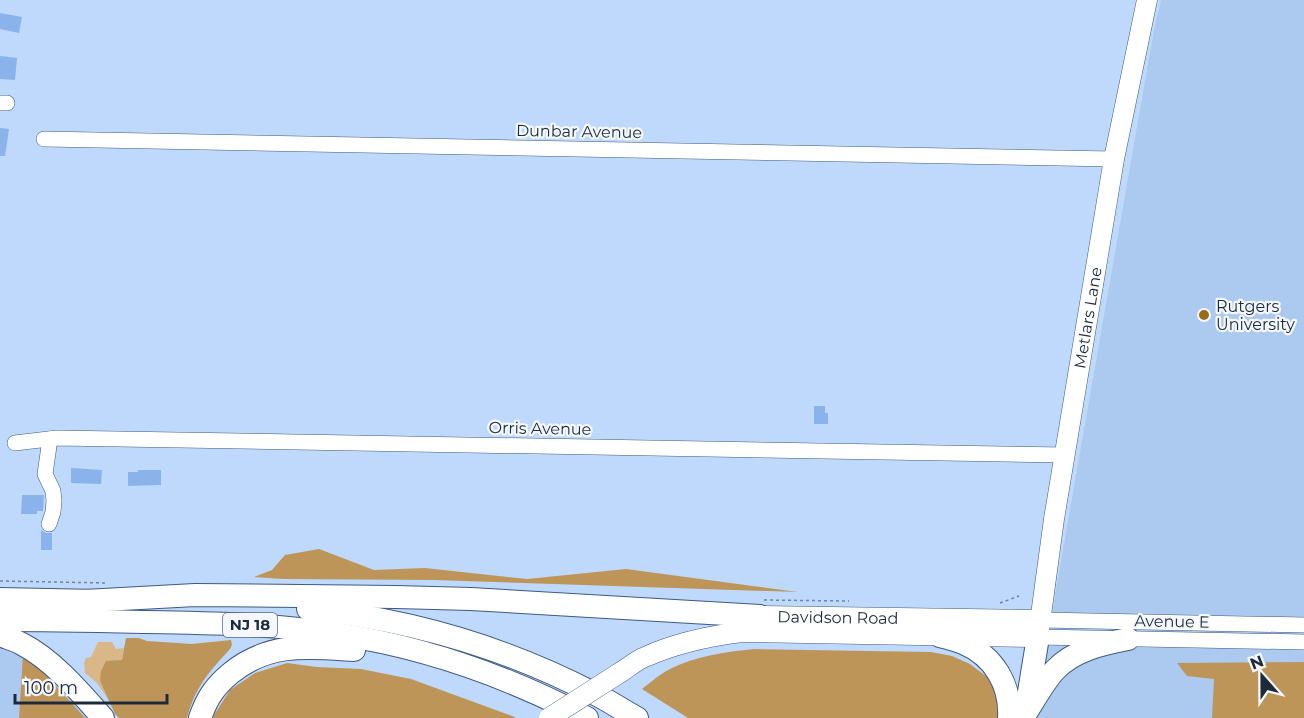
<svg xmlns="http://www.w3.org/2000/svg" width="1304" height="718" font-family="Montserrat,sans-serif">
	<rect width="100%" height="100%" fill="#bfd9fc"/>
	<!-- built -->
	<g fill="#acc9ef">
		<path d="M1161,0H1304V718H1037L1054,601L1154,30Z"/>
		<path d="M0,642L30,657L90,718H0Z"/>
	</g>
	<!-- green -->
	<path fill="#d9b789" d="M98,642H112L116,649L124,648L122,660L100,681L110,702L97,683L85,673L84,663L86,658L91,657Z"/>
	<!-- forest -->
	<g fill="#be9558">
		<path d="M319,549L374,570L425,568L527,579L626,569L798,592L434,580L283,579L254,577L272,570L285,555Z"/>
		<path d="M126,638H139L147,641L192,644L231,640L232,645L230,649C208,673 196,686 187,718H119L115,714L100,681L101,671L106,661L122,660Z"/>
		<path d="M754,649L931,652L952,656L970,664L991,680L997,695L1000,718H688L642,689C651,682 660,674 670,669C696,656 725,652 754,649Z"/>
		<path d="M23,655L46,675L85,718H19Z"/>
		<path d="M1304,662V718H1212L1214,679L1187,676L1177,663Z"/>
		<path d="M287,663L317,667L361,669L411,679L515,717L514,718H213L214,715L230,690L255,673Z"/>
	</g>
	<!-- building -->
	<g fill="#8ab3eb">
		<path d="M0,13L22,17L19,33L0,29Z"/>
		<path d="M0,56L17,58L15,80L0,79Z"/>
		<path d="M0,128L9,129L5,156H0Z"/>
		<path d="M814,406H825V413H828V424H814Z"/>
		<path d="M71,468L102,470L101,484L71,483Z"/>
		<path d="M138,470H161V485L128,486V472H138Z"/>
		<path d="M22,495H44L43,511H37V514H21Z"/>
		<path d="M41,530L46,533H52V550H41Z"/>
	</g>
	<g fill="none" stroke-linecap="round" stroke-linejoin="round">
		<defs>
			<g id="minor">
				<path d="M0,103H7"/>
				<path d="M44,139L1114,159"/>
				<path d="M15,443L57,438L1065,455"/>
				<path d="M49,524L53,512L54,501L53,491L45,474L50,439"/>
				<path d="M1041,620L1304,625"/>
				<path d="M1038,637L1304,642"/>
			</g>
			<g id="major">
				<path id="s1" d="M746,617L760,616L1041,620"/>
				<path id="s2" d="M621,672C629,667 637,660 645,657C676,643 709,636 742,632L1038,637L1054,519L1114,159L1147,0"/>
			</g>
			<g id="highway">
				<path d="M0,599L98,601"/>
				<path d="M85,601L195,595L396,597L471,599L760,616"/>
				<path d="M308,609C408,619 504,647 593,693C608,700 622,710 637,718"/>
				<path d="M0,620C49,620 97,621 146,622C210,623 274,624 337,634C425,647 509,677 587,718"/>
				<path d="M0,635C7,638 15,640 22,644C53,660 80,692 103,718"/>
				<path d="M940,636C948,638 956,640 963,643C994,656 1011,685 1009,718"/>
				<path d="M1027,704L1038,637"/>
				<path d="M1026,713C1035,699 1044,682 1055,670C1074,650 1102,644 1128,639"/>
				<path d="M200,718C207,698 215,686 231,673C269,642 308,647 354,650"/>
			</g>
		</defs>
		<!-- minor casing -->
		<use href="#minor" stroke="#3e5a80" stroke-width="16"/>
		<!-- major casing -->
		<use href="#major" stroke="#3e5a80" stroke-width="21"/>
		<!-- highway casing -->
		<use href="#highway" stroke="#3e5a80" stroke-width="24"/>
		<!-- path -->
		<g stroke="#70849e" stroke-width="1.5" stroke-dasharray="3 3" stroke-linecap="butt">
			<path d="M0,581L108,583"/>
			<path d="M764,600L849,601"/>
			<path d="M1000,603L1019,596"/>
		</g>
		<!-- minor -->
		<use href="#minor" stroke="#fff" stroke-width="15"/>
		<!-- major -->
		<use href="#major" stroke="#fff" stroke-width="20"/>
		<!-- highway -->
		<use href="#highway" stroke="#fff" stroke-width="22"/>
		<defs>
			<path id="major-bridge" d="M549,718L621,672"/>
		</defs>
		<!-- major-bridge casing -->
		<use href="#major-bridge" stroke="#3e5a80" stroke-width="21" stroke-linecap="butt"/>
		<!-- major-bridge -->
		<use href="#major-bridge" stroke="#fff" stroke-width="20"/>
	</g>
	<!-- markers -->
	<circle fill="#996b1b" stroke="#f4f8fc" stroke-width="2" cx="1204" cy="315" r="6"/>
	<g text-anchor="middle" stroke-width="4.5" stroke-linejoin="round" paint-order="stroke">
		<!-- shield labels -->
		<rect fill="#f4f8fc" stroke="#5e6874" stroke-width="1.5" x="223" y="613" width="54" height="24" rx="4.5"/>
		<g font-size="15" font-weight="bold" fill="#1d2a3a">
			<text x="250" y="630">NJ 18</text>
		</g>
		<!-- street labels -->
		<g font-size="16" fill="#1d2a3a" stroke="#f4f8fc">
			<text transform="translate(579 131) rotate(1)" y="6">Dunbar Avenue</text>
			<text dy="6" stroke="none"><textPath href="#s2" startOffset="748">Metlars Lane</textPath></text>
			<text transform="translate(540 428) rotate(1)" y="6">Orris Avenue</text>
			<text dy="6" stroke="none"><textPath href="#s1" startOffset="92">Davidson Road</textPath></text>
			<text transform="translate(1172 621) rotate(1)" y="6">Avenue E</text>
		</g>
		<!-- poi labels -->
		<g font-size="16" fill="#1d2a3a" stroke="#f4f8fc" text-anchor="start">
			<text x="1216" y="312">Rutgers<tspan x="1216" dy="18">University</tspan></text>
		</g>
	</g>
	<!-- north arrow -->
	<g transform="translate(1262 676) rotate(339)" stroke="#f4f8fc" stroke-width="4.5" paint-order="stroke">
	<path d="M0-4.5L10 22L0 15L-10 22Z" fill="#1d2a3a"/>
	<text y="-9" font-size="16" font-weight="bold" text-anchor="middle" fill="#1d2a3a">N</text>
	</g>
	<!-- scale -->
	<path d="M15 694v9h152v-9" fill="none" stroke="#1d2a3a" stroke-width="3"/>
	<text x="24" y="694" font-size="18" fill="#1d2a3a" stroke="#f4f8fc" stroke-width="4.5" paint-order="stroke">100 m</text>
</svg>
